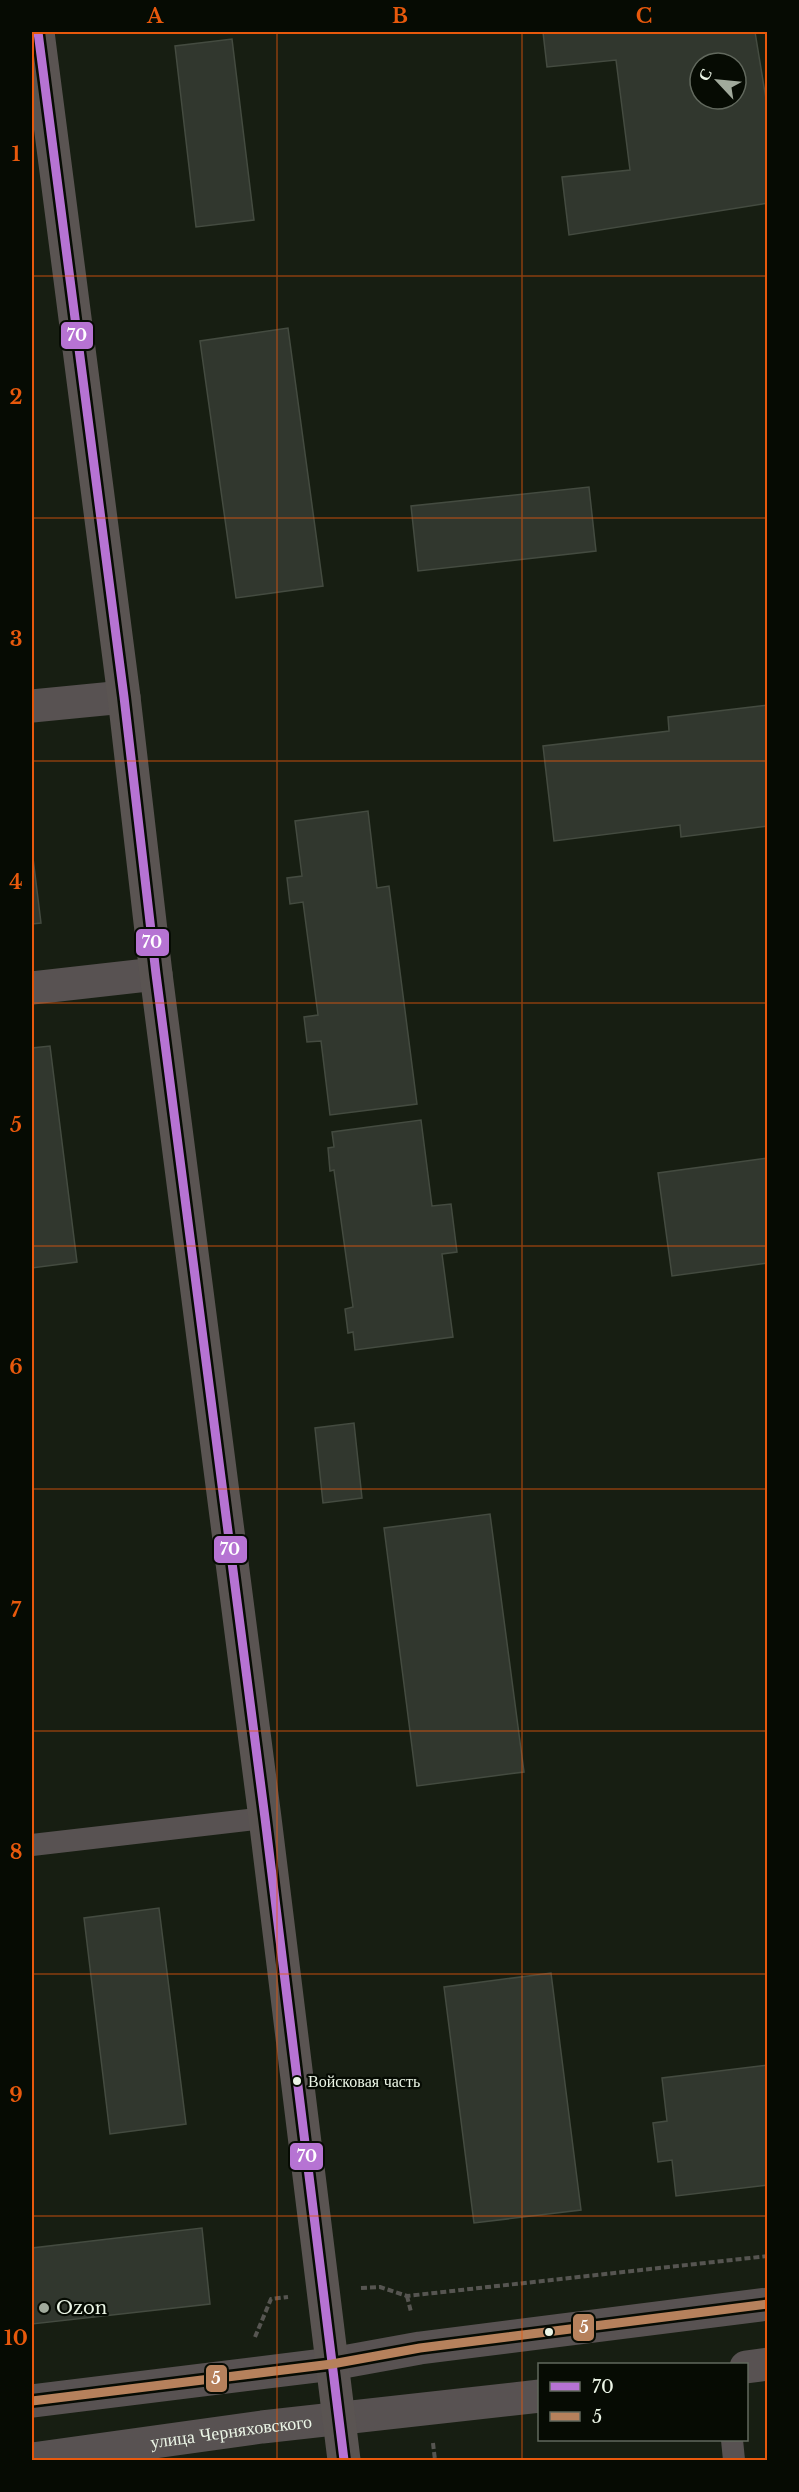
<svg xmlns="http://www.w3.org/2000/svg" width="799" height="2492" font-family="'Libre Baskerville',serif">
	<rect width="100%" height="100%" fill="#171e12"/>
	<!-- building -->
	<g fill="#31372e" stroke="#444b40" stroke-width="1.5" fill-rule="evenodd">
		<path d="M543,32H755L768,111V203L569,235L562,177L630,170L616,60L547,67ZM700,63H736V99H700Z"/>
		<path d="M232,39L254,220L196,227L175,46Z"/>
		<path d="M288,328L323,586L236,598L200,341Z"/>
		<path d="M589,487L596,551L418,571L411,506Z"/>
		<path d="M768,705V826L681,837L680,825L554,841L543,746L669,731L668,717Z"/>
		<path d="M368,811L377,888L389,886L417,1104L330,1115L321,1041L307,1042L304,1017L318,1015L303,902L290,904L287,878L302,876L295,821Z"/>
		<path d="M32,850L41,923L32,924Z"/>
		<path d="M50,1046L77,1262L32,1268V1048Z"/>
		<path d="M421,1120L432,1206L451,1204L457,1252L442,1254L453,1337L355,1350L353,1332L348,1333L345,1309L353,1307L334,1170L330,1171L328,1148L334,1147L332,1132Z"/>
		<path d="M768,1158V1263L672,1276L658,1173Z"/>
		<path d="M354,1423L362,1498L323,1503L315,1428Z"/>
		<path d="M490,1514L524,1772L417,1786L384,1528Z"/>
		<path d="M159,1908L186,2124L110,2134L84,1918Z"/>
		<path d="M551,1973L581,2210L474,2223L444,1987Z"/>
		<path d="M768,2065V2185L676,2196L672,2160L658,2162L653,2123L667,2121L662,2078Z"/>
		<path d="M202,2228L210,2304L32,2324V2248Z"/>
	</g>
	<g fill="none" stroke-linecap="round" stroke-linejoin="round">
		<!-- path -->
		<g stroke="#565551" stroke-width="4" stroke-dasharray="6 3" stroke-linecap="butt">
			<path d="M361,2288L380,2287L407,2296L768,2256"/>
			<path d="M407,2296L411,2312"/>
			<path d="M255,2337L271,2299L288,2297"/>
			<path d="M433,2443L435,2460"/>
		</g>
		<!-- service -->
		<g stroke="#585252" stroke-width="22">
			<path d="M32,1845L265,1818"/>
			<path d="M732,2440L734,2460"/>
		</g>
		<!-- minor -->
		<g stroke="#585252" stroke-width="33">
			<path d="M32,706L124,697"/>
			<path d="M32,988L156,974"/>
		</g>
		<!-- tertiary -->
		<g stroke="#585252" stroke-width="33">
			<path d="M746,2367L768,2364"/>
			<path d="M32,2401L332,2364L420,2348L768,2304"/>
			<path id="s1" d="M32,2459L262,2427L540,2396"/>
		</g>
		<!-- secondary -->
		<path stroke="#5a5452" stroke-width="33" d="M38,32L124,697L156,974L265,1818L344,2460"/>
		<defs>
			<path id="bus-1" d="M38,32L124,697L156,974L265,1818L344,2460"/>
			<path id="bus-2" d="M32,2401L332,2364L420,2348L768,2304"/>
		</defs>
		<!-- bus-1 casing -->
		<use href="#bus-1" stroke="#060b03" stroke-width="14"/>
		<!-- bus-2 casing -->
		<use href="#bus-2" stroke="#060b03" stroke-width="14"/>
		<!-- bus-1 -->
		<use href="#bus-1" stroke="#b673d3" stroke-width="9"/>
		<!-- bus-2 -->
		<use href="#bus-2" stroke="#b6815c" stroke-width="9"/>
	</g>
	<!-- grid -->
	<path fill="none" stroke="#e8590c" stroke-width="1.5" stroke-opacity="0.55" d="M277,32V2460M522,32V2460M32,276H768M32,518H768M32,761H768M32,1003H768M32,1246H768M32,1489H768M32,1731H768M32,1974H768M32,2216H768"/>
	<!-- markers -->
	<g fill="#ebf5e6" stroke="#060b03" stroke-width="2">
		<circle cx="297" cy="2081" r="5"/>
		<circle cx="549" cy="2332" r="5"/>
	</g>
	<circle fill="#a1aa9c" stroke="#060b03" stroke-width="2" cx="44" cy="2308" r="6"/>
	<g text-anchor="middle" stroke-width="4.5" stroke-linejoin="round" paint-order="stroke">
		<!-- bus labels -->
		<g font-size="16" fill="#ebf5e6" stroke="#060b03" text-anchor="start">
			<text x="308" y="2087">Войсковая часть</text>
		</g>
		<!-- poi labels -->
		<g font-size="18" fill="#ebf5e6" stroke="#060b03" text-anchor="start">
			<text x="56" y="2314">Ozon</text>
		</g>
		<!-- street labels -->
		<g font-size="18" fill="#ebf5e6" stroke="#060b03">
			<text dy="6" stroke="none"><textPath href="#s1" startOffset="201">улица Черняховского</textPath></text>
		</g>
	</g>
	<g stroke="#060b03" stroke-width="2">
		<rect x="60" y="321" width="34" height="29" rx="6" fill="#b673d3"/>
		<rect x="135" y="928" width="35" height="29" rx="6" fill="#b673d3"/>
		<rect x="213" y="1535" width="35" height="29" rx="6" fill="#b673d3"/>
		<rect x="289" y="2142" width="35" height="29" rx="6" fill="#b673d3"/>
		<rect x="572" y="2313" width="23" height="29" rx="6" fill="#b6815c"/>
		<rect x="205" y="2364" width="23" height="29" rx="6" fill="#b6815c"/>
	</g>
	<g font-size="16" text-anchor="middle" font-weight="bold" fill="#fff">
		<text x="77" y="341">70</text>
		<text x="152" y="948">70</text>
		<text x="230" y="1555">70</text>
		<text x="307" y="2162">70</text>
		<text x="584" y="2333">5</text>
		<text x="216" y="2384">5</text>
	</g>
	<!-- border -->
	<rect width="799" height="2492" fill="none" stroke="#060b03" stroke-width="66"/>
	<!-- legend -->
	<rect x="538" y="2363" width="210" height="78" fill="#060b03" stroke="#62695e" stroke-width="1.5"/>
	<rect x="550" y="2382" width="30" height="9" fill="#b673d3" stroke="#62695e" stroke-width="1.5"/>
	<text x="592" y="2393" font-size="18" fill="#ebf5e6">70</text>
	<rect x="550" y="2412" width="30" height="9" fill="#b6815c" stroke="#62695e" stroke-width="1.5"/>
	<text x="592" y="2423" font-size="18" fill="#ebf5e6">5</text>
	<!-- north arrow -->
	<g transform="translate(718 81) rotate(296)"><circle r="28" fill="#060b03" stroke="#62695e" stroke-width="1.5"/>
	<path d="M0-4.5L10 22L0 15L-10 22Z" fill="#a1aa9c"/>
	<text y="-9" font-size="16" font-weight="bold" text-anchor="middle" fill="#ebf5e6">С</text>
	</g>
	<rect x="33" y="33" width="733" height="2426" fill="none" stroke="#e8590c" stroke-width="2"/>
	<g font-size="20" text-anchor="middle" font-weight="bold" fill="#e8590c">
		<text x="155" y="23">A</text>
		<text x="400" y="23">B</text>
		<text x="644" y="23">C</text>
		<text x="16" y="161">1</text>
		<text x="16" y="404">2</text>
		<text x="16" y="646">3</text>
		<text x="16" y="889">4</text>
		<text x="16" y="1132">5</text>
		<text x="16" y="1374">6</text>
		<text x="16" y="1617">7</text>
		<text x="16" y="1859">8</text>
		<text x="16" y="2102">9</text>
		<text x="16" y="2345">10</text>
	</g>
</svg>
